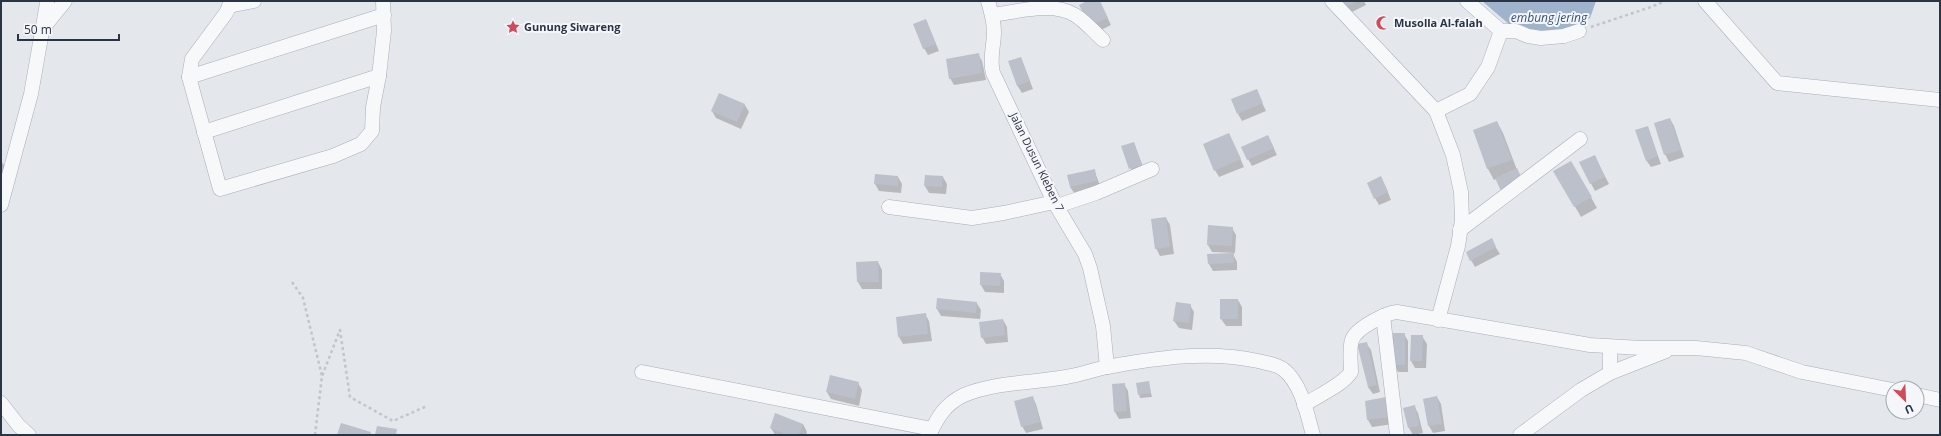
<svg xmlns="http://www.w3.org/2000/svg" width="1941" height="436" font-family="'Open Sans',sans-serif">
	<rect width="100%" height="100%" fill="#e4e7ec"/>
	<!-- water -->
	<path fill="#9fb4cc" d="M1482,1H1596L1590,18L1563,33L1544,35L1510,25Z"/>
	<!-- shadow -->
	<g fill="#0003">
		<path d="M1089,1H1099L1111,25L1095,33Z"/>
		<path d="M1341,1H1364L1366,5L1348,14Z"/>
		<path d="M926,20L939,51L928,55L924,48Z"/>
		<path d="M978,54L982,61L986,80L954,85L950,78Z"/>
		<path d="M1021,58L1033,89L1022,93L1017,85Z"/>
		<path d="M1256,90L1266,111L1242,121L1238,114Z"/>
		<path d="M745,105L749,112L741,129L716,118L712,111Z"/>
		<path d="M1670,119L1674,126L1684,157L1669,162L1665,154Z"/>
		<path d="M1497,122L1503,133L1517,170L1494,180L1488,169L1474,131Z"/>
		<path d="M1647,127L1661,164L1651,167L1646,160Z"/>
		<path d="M1229,134L1244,167L1219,177L1215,170Z"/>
		<path d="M1268,136L1277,155L1252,166L1248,159Z"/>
		<path d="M1134,143L1145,172L1134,176L1123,147Z"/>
		<path d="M1,161L7,169L5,178H1Z"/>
		<path d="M1571,162L1597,208L1581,217L1555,172Z"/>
		<path d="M1580,163H1598L1609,184L1595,191Z"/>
		<path d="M1094,170L1101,188L1075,194L1070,187Z"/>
		<path d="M898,177L902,184L901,193L879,191L875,184Z"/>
		<path d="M943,177L947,184L946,194L929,193L925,186Z"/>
		<path d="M1385,185L1391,200L1379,205L1375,198Z"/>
		<path d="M1166,218L1170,225L1174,254L1160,256L1156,248Z"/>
		<path d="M1232,228L1236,235L1235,253L1212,252L1208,245Z"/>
		<path d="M1491,240L1500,254L1475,267L1471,260Z"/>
		<path d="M1233,254L1237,262V270L1213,271L1209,264Z"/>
		<path d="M878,262L882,270V289H862L858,282Z"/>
		<path d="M1000,274L1004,281V293L985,292L981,285Z"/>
		<path d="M1238,300L1242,307V326H1226L1221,319Z"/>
		<path d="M976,302L981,310L980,319L941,316L937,309Z"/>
		<path d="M1177,303L1190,305L1194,312L1192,330L1179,328L1174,321Z"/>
		<path d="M925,314L929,321L932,341L903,344L899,337L897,318Z"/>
		<path d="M1003,320L1007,327L1008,342L986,344L982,337Z"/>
		<path d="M1404,334L1408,341V372H1398L1394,365Z"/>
		<path d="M1422,336L1427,344L1426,368H1415L1411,361Z"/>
		<path d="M1366,343L1371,350L1380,392L1373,394L1368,387Z"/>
		<path d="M1148,382L1152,397L1140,398L1137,384Z"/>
		<path d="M858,383L862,390L859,406L831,399L827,392Z"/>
		<path d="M1124,384L1128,391L1131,418L1119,419L1115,412L1113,385Z"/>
		<path d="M1032,397L1036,404L1043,429L1026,433L1022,426Z"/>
		<path d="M1437,397L1441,404L1445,431L1433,433L1429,426L1424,399Z"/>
		<path d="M1386,399L1393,424L1372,427L1368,420L1366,402Z"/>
		<path d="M1414,406L1418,413L1423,433L1413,435L1409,428Z"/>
		<path d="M803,424L807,432L806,435H775L771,428Z"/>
	</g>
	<!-- building -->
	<g fill="#bbc0ca">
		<path d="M1087,1H1100L1108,18L1090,26L1079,5Z"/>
		<path d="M1340,1H1357L1343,8Z"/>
		<path d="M926,19L936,44L923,49L913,24Z"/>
		<path d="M979,53L982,73L949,79L946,59Z"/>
		<path d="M1021,57L1030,81L1017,86L1008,61Z"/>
		<path d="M1257,89L1263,103L1237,114L1231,99Z"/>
		<path d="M719,93L745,104L737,122L711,111Z"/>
		<path d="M1670,118L1681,150L1664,155L1654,123Z"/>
		<path d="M1497,121L1512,160L1487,169L1473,130Z"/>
		<path d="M1648,126L1658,156L1646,161L1635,130Z"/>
		<path d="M1229,133L1241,159L1214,171L1203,144Z"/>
		<path d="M1268,135L1274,148L1247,160L1241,147Z"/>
		<path d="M1134,142L1142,165L1129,169L1121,146Z"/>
		<path d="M1595,155L1605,177L1590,184L1579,162Z"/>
		<path d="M1571,161L1592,197L1574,207L1553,171Z"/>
		<path d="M1517,168L1523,181L1501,191L1495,178Z"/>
		<path d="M1095,169L1097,181L1070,187L1067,175Z"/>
		<path d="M875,174L898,176V186L874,184Z"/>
		<path d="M925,175L943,176L942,187L924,186Z"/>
		<path d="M1381,176L1388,192L1374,199L1367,183Z"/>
		<path d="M1166,217L1170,247L1155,249L1151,219Z"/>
		<path d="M1208,225L1233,227L1232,246L1207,245Z"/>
		<path d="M1492,238L1496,247L1470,261L1466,252Z"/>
		<path d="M1234,253V263L1208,264L1207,254Z"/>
		<path d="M878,261L879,282H857L856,262Z"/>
		<path d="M980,272L1001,273L1000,286L980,285Z"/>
		<path d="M937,298L977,302L976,313L936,309Z"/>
		<rect x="1220" y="299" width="18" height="20"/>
		<path d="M1176,302L1191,304L1189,323L1173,321Z"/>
		<path d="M926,313L928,334L898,337L896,317Z"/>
		<path d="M1003,319L1005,335L981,338L979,322Z"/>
		<rect x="1393" y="333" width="12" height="32"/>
		<path d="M1411,335H1423L1422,361H1410Z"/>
		<path d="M1367,342L1377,385L1368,387L1357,344Z"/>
		<path d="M830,375L859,382L855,399L826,392Z"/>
		<path d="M1149,381L1151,393L1138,395L1136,383Z"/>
		<path d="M1125,383L1127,411L1114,412L1112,384Z"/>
		<path d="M1033,396L1040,422L1021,427L1014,401Z"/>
		<path d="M1437,396L1442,424L1428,426L1423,399Z"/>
		<path d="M1386,397L1389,417L1367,420L1365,401Z"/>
		<path d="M1415,405L1419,426L1408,428L1403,408Z"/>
		<path d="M775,413L803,424L799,435H788L770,428Z"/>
		<path d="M341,423L371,432L370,435H337Z"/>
		<path d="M377,426L397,429L396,435H375Z"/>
	</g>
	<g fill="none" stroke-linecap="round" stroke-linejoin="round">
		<defs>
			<g id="street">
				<path d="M232,1L226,13L192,59L189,77L220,189L333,156L361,144L372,131L373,107L379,76L384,31L383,1"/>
				<path d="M988,1C991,11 994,21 994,32C994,46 989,59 993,73L1054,202L1085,254L1090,268L1103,326L1107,367"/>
				<path d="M1332,1L1436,111L1453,155L1461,192L1462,220L1458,246L1438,320"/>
				<path d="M1467,1L1501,31"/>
				<path d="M1705,1L1777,83L1940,100"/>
				<path d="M229,6L254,1"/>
				<path d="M992,15C1018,12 1051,1 1075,15C1085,21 1094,32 1103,40"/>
				<path d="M43,28L65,1"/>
				<path d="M189,77L384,15"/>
				<path d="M1436,111L1470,94L1488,67L1501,31H1516L1528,36L1541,38L1564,36L1579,31"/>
				<path d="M204,132L379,76"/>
				<path d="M1,205L31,94L47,3"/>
				<path d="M1057,206L1096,193L1152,169"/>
				<path d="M889,207L972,218L1004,213L1054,202"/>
				<path d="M1460,230L1580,139"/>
				<path d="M1383,316L1397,435"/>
				<path d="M642,372L932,429"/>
				<path d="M1610,373V347"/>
				<path d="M1917,395L1940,400"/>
				<path d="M1,403L19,426L29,435"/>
				<path d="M1304,405C1317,396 1343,385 1351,372C1351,362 1349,349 1352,340C1356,328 1386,313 1397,312L1590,345L1641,348H1696L1746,353L1802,372L1893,390"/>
				<path d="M929,435C938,417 945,404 964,395C996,382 1032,383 1066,377C1079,375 1093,370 1107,367C1156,358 1208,350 1258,361C1266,363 1276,364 1283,369C1302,384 1307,414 1313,435"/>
				<path d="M1520,435L1581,390L1610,373L1666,351"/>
			</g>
		</defs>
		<!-- street casing -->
		<use href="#street" stroke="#a9aeb7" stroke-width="15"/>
		<!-- path -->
		<g stroke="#c2c5cb" stroke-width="2.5" stroke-dasharray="3 3" stroke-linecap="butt">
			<path d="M1591,27L1651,7L1665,1"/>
			<path d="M292,282L303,298L322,376"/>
			<path d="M315,435L322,376L340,330L350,397L393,421L427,406"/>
		</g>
		<!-- street -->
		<use href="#street" stroke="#f7f8fa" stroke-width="14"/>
	</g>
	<!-- icons -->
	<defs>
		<symbol id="mosque-bare" viewBox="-9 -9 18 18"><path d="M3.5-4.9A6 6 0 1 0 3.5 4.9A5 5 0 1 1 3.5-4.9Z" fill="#d1495b" stroke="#f4f6f9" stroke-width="2.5" paint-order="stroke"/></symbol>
		<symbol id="sight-bare" viewBox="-9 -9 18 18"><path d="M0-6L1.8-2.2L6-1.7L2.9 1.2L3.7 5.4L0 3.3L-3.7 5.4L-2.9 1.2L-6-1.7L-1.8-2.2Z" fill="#d1495b" stroke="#f4f6f9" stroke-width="2.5" paint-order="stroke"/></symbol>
	</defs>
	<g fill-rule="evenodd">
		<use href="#mosque-bare" x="1373" y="13" width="20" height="20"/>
		<use href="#sight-bare" x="503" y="17" width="20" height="20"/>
	</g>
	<g text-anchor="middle" stroke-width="4" stroke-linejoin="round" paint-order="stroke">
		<!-- poi labels -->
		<g font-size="11" font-weight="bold" fill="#2b3445" stroke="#f4f6f9" text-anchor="start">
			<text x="1394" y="27">Musolla Al-falah</text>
			<text x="524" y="31">Gunung Siwareng</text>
		</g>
		<!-- street labels -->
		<g font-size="11" fill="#2b3445" stroke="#f4f6f9">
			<text transform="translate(1037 162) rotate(64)" y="4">Jalan Dusun Kleben 7</text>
		</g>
		<!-- water labels -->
		<g font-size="12" font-style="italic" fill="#34527a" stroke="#f4f6f9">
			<text x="1549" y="22">embung jering</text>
		</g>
	</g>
	<!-- border -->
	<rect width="1941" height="436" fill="none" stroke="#2b3445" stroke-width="4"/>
	<!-- north arrow -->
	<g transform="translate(1905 400) rotate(156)"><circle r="19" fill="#f4f6f9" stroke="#a4a8b1"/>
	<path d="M0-3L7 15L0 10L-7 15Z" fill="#d1495b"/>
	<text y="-6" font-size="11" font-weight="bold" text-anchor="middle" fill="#2b3445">U</text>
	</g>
	<!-- scale -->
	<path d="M18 34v6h101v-6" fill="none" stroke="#2b3445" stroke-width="2"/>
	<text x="24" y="34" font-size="12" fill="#2b3445" stroke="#f4f6f9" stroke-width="3" paint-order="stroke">50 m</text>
</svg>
